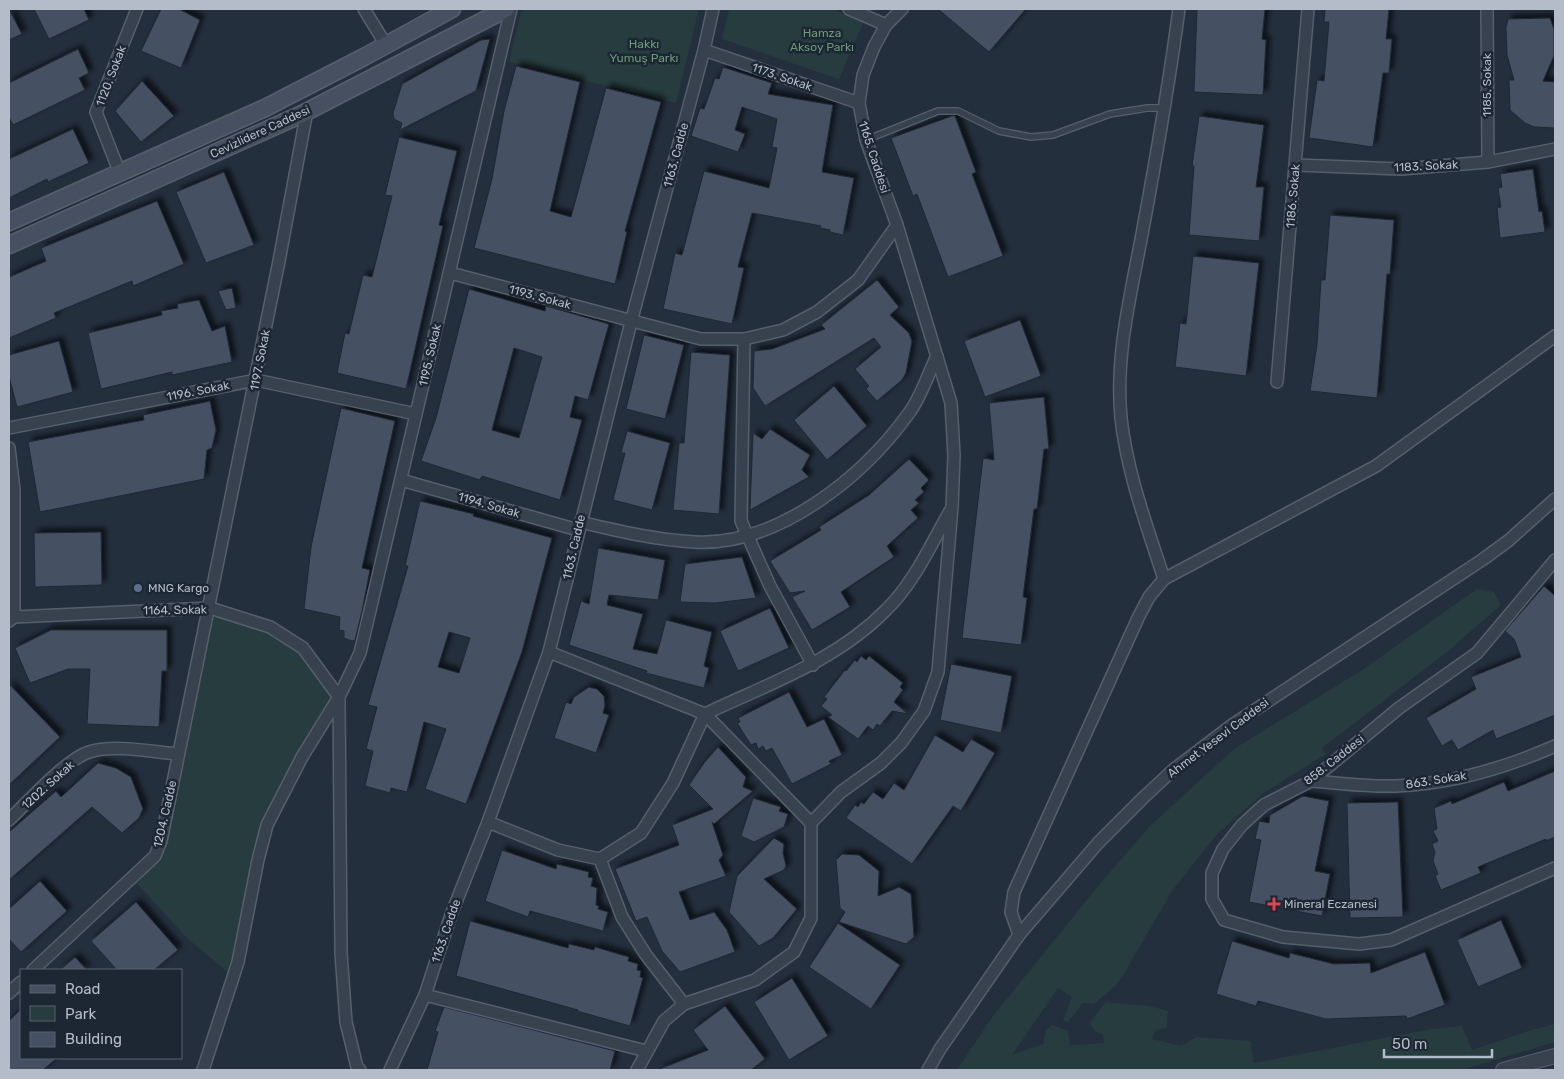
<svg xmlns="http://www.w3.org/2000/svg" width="1564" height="1079" viewBox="0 0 1564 1079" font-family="Rubik,sans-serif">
<defs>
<filter id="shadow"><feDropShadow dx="4.5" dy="-4.5" stdDeviation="2.5" flood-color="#0009"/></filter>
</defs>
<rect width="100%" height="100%" fill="#242f3e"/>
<!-- green -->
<g fill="#263c3f">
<path d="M528 9H699L676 103 509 62 521 12Z"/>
<path d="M729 9H833L863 23 839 79 722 39Z"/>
<path d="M1477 589 1494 592 1501 605 1447 652 1322 748 1326 754 1265 792 1217 834 1172 891 1124 974 1115 986 1094 1004 1083 1003 1068 1022 1063 1020 1072 997 1058 988 1012 1055 1043 1044 1046 1030 1052 1025 1068 1031 1070 1045 1104 1043 1103 1035 1094 1030 1090 1022 1106 1002 1149 1006 1168 1011 1167 1028 1156 1030 1152 1039 1182 1046 1196 1037 1250 1041 1254 1063 1431 1029 1462 1026 1472 1050 1528 1031 1555 1024V1042L1461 1070H957L993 1016 1099 885 1149 827 1234 749 1362 670Z"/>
<path d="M210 608 270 627 303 648 339 697 267 825 233 977 186 937 132 878 155 856Z"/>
</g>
<!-- building -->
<g fill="#455162" stroke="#1f2835" fill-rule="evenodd" filter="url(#shadow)">
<path d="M9 9 22 34 9 40Z"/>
<path d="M34 9H84L89 20 49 39Z"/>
<path d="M161 9H179L200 20 181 68 141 51Z"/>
<path d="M938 9H1026L989 52Z"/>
<path d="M1197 9H1265L1262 39 1266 40 1263 95 1194 92Z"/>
<path d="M1325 9H1389L1386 39H1392L1389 73H1383L1373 147 1309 138 1317 80 1324 81 1329 22H1324Z"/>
<path d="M1550 18 1554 29V56L1543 81 1555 82V128L1534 127 1525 123 1510 110 1509 80H1514L1507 55 1506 28 1508 19Z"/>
<path d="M490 39 476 91 400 130 402 123 394 119 393 113 402 84 481 40Z"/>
<path d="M78 49 89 73 79 78 85 90 13 125 9 117V83Z"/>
<path d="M516 66 580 82 550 211 571 217 606 88 661 102 625 231 627 232 615 284 474 248 492 179 504 111Z"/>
<path d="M723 67 772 83 768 94 833 105 822 172 854 178 843 235 830 232V230L820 228 821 226 752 213 738 267 744 268 732 324 663 309 675 253 682 255 704 171 769 188 777 148 772 147 777 119 742 107 735 130 745 134 738 152 691 136 700 108 704 109 715 78 719 79Z"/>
<path d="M142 81 174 116 141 142 115 111Z"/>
<path d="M952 116H955L976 172 972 174 1003 256 948 277 917 194 913 196 891 138Z"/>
<path d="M1199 116 1264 125 1256 187H1264L1259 241 1189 235 1194 166H1192Z"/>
<path d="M73 129 89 163 48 182 47 179 9 198V159Z"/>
<path d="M399 137 457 151 439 225 443 226 406 389 337 373 345 333 349 334 363 275 372 277 392 196 385 195Z"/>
<path d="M1533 169 1539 212 1542 211 1545 232 1500 238 1497 208 1501 207 1498 188 1502 187 1500 174Z"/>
<path d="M224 172 254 245 206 263 176 192Z"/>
<path d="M157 201 184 264 133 286 132 281 54 313 56 318 9 338V277L46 261 41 248Z"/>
<path d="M1330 215 1394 220 1390 274H1387L1377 398 1310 391 1317 344 1321 280H1325Z"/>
<path d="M1193 256 1259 263 1246 376 1175 367 1180 323 1186 324Z"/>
<path d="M877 280 899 307 890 315 909 333 912 341 906 373 902 380 877 401 866 389 869 386 855 369 881 347 874 338 765 406 753 388 754 351 772 349 825 329 821 325Z"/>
<path d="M232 288 236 308 226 310 218 291Z"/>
<path d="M469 289 545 311 546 306 609 324 588 400 575 396 570 417 582 420 560 500 482 476 480 480 421 461 436 418ZM514 348 542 357 519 438 492 430Z"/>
<path d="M199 300 212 331 225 326 232 362 172 375V372L101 389 88 333 162 315 161 311 178 308 177 304Z"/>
<path d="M1020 320 1041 376 985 397 964 341Z"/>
<path d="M644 335 684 345 665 419 626 409Z"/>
<path d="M59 341 73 392 17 407 9 376V355Z"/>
<path d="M691 352 730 355 719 514 673 510 679 443H684Z"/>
<path d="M834 386 867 426 827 460 794 420Z"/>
<path d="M1044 397 1049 449H1044L1037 509H1034L1023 597 1027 598 1021 645 962 638 983 458 994 460 989 403Z"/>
<path d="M210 401 216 430 212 448 207 450 204 479 40 512 28 442 144 420 143 415Z"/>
<path d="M341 408 395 421 362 568 370 570 362 611 355 640 352 641 344 638V631L339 630 340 617 304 609 311 547Z"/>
<path d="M770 429 810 455 802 470 809 477 750 510 753 433 762 439Z"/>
<path d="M627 431 670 443 652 510 613 500 625 453H621Z"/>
<path d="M909 459 929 480 921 488 924 492 915 500 919 503 911 510 918 518 887 546 894 557 841 592 850 607 812 630 792 597 805 591 790 593 770 561 821 530 819 527 869 495Z"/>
<path d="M420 501 474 514 473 516 552 538 522 652 466 804 425 789 446 729 424 722 407 792 391 788 390 793 365 786 373 751 366 749 377 707 368 705 408 566H405ZM449 632 470 638 459 673 438 667Z"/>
<path d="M101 532 102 585 35 587 34 533Z"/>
<path d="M598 548 665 560 658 600 609 595 607 605 643 614 633 649 657 654 666 620 712 632 704 666 709 668 704 688 646 673 647 671 569 645 581 601 589 604Z"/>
<path d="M742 557 756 598 715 603 680 602 685 564Z"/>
<path d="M1544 586 1555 596V715L1496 739 1493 730 1458 750 1452 740 1442 746 1426 718 1476 689 1471 677 1521 657 1514 639 1505 631Z"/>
<path d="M770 608 789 648 738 671 720 631Z"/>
<path d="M51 630H167V671H162L159 727 87 724 90 669H68L30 683 15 648Z"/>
<path d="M861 656 866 660 869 656 903 683 900 687 903 690 894 702 908 714 892 711 880 726 877 724 873 730 868 726 858 739 828 717 832 715 821 706 827 699 824 697 845 670 846 671 855 660 857 662Z"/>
<path d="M951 664 1012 676 1001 733 940 720Z"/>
<path d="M9 684 60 737 9 785Z"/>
<path d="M589 687 597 689 604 696 605 705 603 713 609 715 596 753 554 738 566 702 571 704 574 697Z"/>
<path d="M789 692 807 727 824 719 842 755 829 761 831 764 792 784 772 748 766 751 763 746 758 749 756 743 751 745 737 723 740 722 738 718Z"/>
<path d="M935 735 963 752 971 739 995 753 961 811 953 806 912 864 846 818 855 805 858 807 861 802 864 804 873 792 883 799 894 783 904 790Z"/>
<path d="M718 747 746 777 743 787 753 791 714 824 712 822 723 855 719 860 726 876 679 892 690 920 714 912 727 930 735 952 680 972 662 951 647 917 636 921 615 869 679 845 672 825 713 809 689 785 704 763Z"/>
<path d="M98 763 116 768 131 777 143 809 139 818 122 833 92 807 9 880V832L56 791 61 797Z"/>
<path d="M1555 771V837L1546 841V839L1478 867 1481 873 1441 890 1435 876 1438 874 1433 861 1435 852 1432 844 1438 841 1433 831 1437 829 1434 808 1451 801 1452 804 1504 782 1508 791Z"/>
<path d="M1303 796 1329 801 1315 871 1330 874 1322 916 1249 902 1261 840 1255 839 1259 821 1269 823 1270 815Z"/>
<path d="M753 798 781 807 779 811 788 814 784 827 754 842 741 836Z"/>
<path d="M1398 802 1403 917 1350 918 1347 803Z"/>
<path d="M774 838 784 844 783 853 786 866 784 870 764 879 797 909 773 938 759 946 729 912 737 876Z"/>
<path d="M502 850 556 869 557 864 589 872 588 877 593 878 591 886 597 888 596 905 599 906 598 909 608 912 603 931 530 911 528 917 485 901Z"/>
<path d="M842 854 859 855 879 871 878 896 899 887 911 894 914 937 906 944 839 922 845 912 840 908 836 860Z"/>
<path d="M40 881 67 911 21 952 9 939V909Z"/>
<path d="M136 902 178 950 154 970H117L91 941Z"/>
<path d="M1501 920 1522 968 1478 987 1457 940Z"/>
<path d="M470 921 568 948 569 944 594 950 595 947 629 957 628 961 638 964 637 970 641 971 640 977 643 978 630 1026 577 1011 578 1010 456 976Z"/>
<path d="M838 923 900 965 871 1009 809 967Z"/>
<path d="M1232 941 1289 958 1290 953 1334 964 1370 963 1371 973 1425 952 1445 1005 1407 1019 1406 1016 1326 1019 1258 1001 1256 1006 1216 994Z"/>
<path d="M75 957 87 970H60Z"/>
<path d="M792 978 828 1036 789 1060 754 1002Z"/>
<path d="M725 1006 765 1059 751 1070H657L708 1050 693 1030Z"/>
<path d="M444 1007 615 1051 610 1070H427L438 1032 435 1031Z"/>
<path d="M21 1009V1058H57L43 1070H9V1021Z"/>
</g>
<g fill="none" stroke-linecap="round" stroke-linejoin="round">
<!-- service casing -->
<g stroke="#565f6c" stroke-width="8">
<path id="service" d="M866 140 938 111H958L999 131 1031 137 1053 135 1110 114 1147 108H1165"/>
</g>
<!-- minor casing -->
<g stroke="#565f6c" stroke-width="14">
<g id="minor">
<path d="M364 9 386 45"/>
<path d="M849 9 886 25"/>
<path d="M1487 9 1488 162"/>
<path d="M704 50 859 103"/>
<path d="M1296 165 1401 169 1488 162 1555 149"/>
<path d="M119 171 96 112 137 9"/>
<path d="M450 273 701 339H744L783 330 817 312 858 280 897 225"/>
<path d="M744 339 741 521 770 586 813 665"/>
<path d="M1277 382 1308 9"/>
<path d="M9 428 256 380 416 414"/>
<path d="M9 448 14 490V617L9 621"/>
<path d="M401 480 578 530"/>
<path d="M580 522C618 531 656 540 695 542 778 546 863 477 909 413 921 397 928 374 937 356"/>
<path d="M1555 560 1477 653 1399 708 1311 781 1264 805 1242 825 1223 849 1212 873V899L1224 920 1283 937 1359 944 1391 940 1555 868"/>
<path d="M1164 579C1147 526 1127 473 1121 418 1115 355 1131 294 1142 234 1156 159 1169 84 1179 9"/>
<path d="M9 614 14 617 210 608 270 627 303 648 339 697"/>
<path d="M549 652 705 714 811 823"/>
<path d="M339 697 341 953 346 1022 357 1067 360 1070"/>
<path d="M1311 781C1339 783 1368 787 1396 786 1451 784 1505 768 1555 746"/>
<path d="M9 820C28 802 65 760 89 752 112 744 153 752 178 754"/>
<path d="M488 822 558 850 600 859 641 833 673 783 705 714C768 684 836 661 886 610 914 583 931 544 950 511"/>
<path d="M600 859 622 917 646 955 684 1004"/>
<path d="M1019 935 1011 912 1014 892 1138 618 1149 597 1164 579 1376 466 1555 336"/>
<path d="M33 970 155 856 161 841 279 261 307 111"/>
<path d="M9 993 21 982"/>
<path d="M425 995 646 1051"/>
<path d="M203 1070 238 962 258 860 267 825 302 757 339 697 360 653 511 9"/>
<path d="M390 1070 425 995 451 915 488 822 549 652 631 322 704 50 713 9"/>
<path d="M637 1070 664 1021 684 1004 755 980 794 952 811 918V823L841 792 881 763 901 743 924 711 938 672 952 507 954 455 951 403 897 225 866 140 859 103 863 75 874 47 886 25 902 9"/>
<path d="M928 1070 940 1049 1019 935 1098 843 1144 797 1173 770 1232 725 1482 560 1508 541 1555 499"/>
</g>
</g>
<!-- tertiary casing -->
<g stroke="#565f6c" stroke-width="16">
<path id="tertiary" d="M1503 1070 1555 1056"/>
</g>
<!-- secondary casing -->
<g stroke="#565f6c" stroke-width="19">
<g id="secondary">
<path d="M9 222 265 108 364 57 452 9"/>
<path d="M9 245 300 115 506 9"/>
</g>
</g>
<!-- service -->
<use href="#service" stroke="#38414e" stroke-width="5.5"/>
<!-- minor -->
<use href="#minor" stroke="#38414e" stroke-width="11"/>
<!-- tertiary -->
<use href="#tertiary" stroke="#38414e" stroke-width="14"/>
<!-- secondary -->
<use href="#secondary" stroke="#465061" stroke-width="16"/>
</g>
<!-- markers -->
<circle fill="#5c6f8a" stroke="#1d2633" stroke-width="2" cx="138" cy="588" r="5"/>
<path fill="#e0444e" stroke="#1d2633" stroke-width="2" d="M1271.5 896.5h5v5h5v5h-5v5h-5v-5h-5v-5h5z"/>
<g text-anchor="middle" stroke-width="5" stroke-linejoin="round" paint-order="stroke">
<!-- park labels -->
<g font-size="12" fill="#6b9a76" stroke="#1d2633">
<text x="822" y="37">Hamza<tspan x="822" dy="14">Aksoy Parkı</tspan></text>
<text x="644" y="48">Hakkı<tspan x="644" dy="14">Yumuş Parkı</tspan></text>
</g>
<!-- street labels -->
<g font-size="12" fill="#b4bcc9" stroke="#1d2633">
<text transform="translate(111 76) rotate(-69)" y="4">1120. Sokak</text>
<text transform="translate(782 77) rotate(19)" y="4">1173. Sokak</text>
<text transform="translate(1487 85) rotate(-90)" y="4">1185. Sokak</text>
<text transform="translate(260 132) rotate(-25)" y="4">Cevizlidere Caddesi</text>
<text transform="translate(676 155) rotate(-75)" y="4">1163. Cadde</text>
<text transform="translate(874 157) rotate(72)" y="4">1165. Caddesi</text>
<text transform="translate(1426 166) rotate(-3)" y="4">1183. Sokak</text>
<text transform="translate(1293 196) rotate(-85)" y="4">1186. Sokak</text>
<text transform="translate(540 297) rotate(15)" y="4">1193. Sokak</text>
<text transform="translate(430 355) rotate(-77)" y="4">1195. Sokak</text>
<text transform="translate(260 360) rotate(-79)" y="4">1197. Sokak</text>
<text transform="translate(198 391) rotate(-11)" y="4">1196. Sokak</text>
<text transform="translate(489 505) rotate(16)" y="4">1194. Sokak</text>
<text transform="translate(574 547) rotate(-77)" y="4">1163. Cadde</text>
<text transform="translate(175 610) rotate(-1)" y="4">1164. Sokak</text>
<text transform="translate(1218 738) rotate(-37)" y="4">Ahmet Yesevi Caddesi</text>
<text transform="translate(1334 760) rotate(-38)" y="4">858. Caddesi</text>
<text transform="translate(1436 780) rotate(-9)" y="4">863. Sokak</text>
<text transform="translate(48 785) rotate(-42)" y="4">1202. Sokak</text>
<text transform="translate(165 814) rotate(-77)" y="4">1204. Cadde</text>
<text transform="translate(446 931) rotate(-71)" y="4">1163. Cadde</text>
</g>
<!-- poi labels -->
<g font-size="12" fill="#b4bcc9" stroke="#1d2633" text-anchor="start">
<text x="148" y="592">MNG Kargo</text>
<text x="1284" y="908">Mineral Eczanesi</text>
</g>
</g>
<!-- border -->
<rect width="1564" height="1079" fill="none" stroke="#b4bcc9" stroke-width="20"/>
<!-- legend -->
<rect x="20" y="969" width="162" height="90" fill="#1d2633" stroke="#59626f"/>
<rect x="30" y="985" width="25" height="8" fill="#465061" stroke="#59626f"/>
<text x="65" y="994" font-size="15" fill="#b4bcc9">Road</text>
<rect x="30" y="1006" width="25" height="15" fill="#263c3f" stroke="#59626f"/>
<text x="65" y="1019" font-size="15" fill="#b4bcc9">Park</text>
<rect x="30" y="1032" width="25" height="15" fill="#455162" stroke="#59626f"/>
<text x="65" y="1044" font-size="15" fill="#b4bcc9">Building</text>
<!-- scale -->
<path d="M1384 1049v8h108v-8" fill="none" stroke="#b4bcc9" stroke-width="2.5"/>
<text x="1392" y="1049" font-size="15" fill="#b4bcc9" stroke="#1d2633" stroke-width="4" paint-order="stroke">50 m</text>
</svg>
